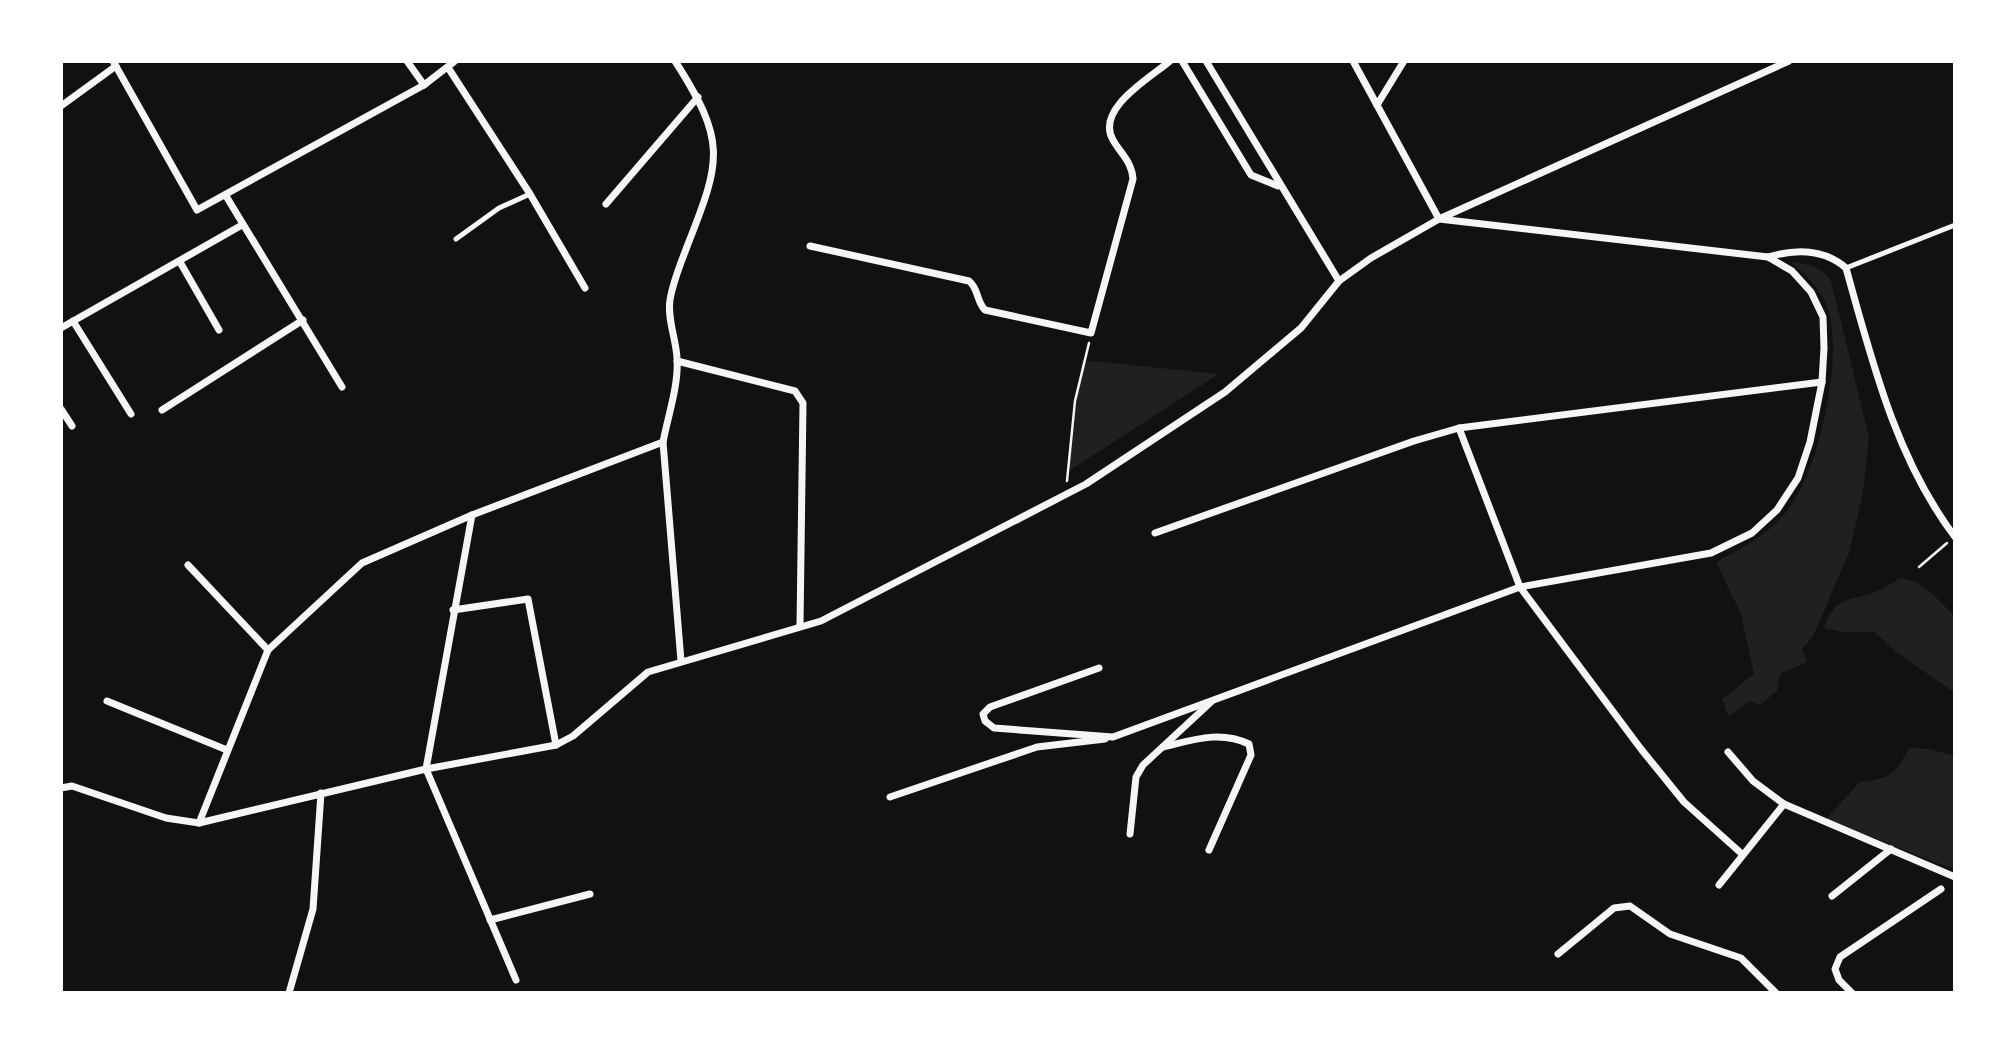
<svg xmlns="http://www.w3.org/2000/svg" width="2016" height="1054" viewBox="0 0 2016 1054" font-family="'Source Sans 3',sans-serif">
<rect width="100%" height="100%" fill="#111"/>
<!-- green -->
<g fill="#202020">
<path d="M1791 262C1809 264 1820 266 1831 281L1869 437 1863 492 1849 553 1813 636 1802 649 1807 662 1780 674 1777 691 1760 705 1750 701 1728 716 1722 699 1754 674 1741 614 1716 562C1739 549 1764 537 1782 517 1818 479 1843 362 1829 312 1823 291 1807 276 1791 262Z"/>
<path d="M1082 360 1219 374 1067 472Z"/>
<path d="M1900 578C1926 581 1937 600 1955 616V693L1896 652 1875 632H1842L1824 628C1835 594 1853 602 1880 590 1887 587 1893 582 1900 578Z"/>
<path d="M1909 748 1929 749 1955 756V870L1826 819 1860 782C1891 778 1895 775 1909 748Z"/>
</g>
<g fill="none" stroke-linecap="round" stroke-linejoin="round">
<!-- path -->
<g stroke="#f5f5f5" stroke-width="2.5">
<path d="M1067 481 1075 401 1089 343"/>
<path d="M1919 567 1947 543"/>
</g>
<!-- service -->
<g stroke="#f5f5f5" stroke-width="5">
<path d="M456 239 499 208 530 194"/>
<path d="M1846 268 1955 225"/>
</g>
<!-- minor -->
<g stroke="#f5f5f5" stroke-width="7">
<path d="M113 61 197 210 424 85 455 61"/>
<path d="M407 61 424 85"/>
<path d="M1182 61 1251 175 1278 186"/>
<path d="M1206 61 1339 281"/>
<path d="M1353 61 1439 219 1768 257C1795 249 1823 248 1846 268 1872 361 1896 459 1955 537"/>
<path d="M449 69 530 194 585 288"/>
<path d="M1377 105 1404 61"/>
<path d="M61 106 116 66"/>
<path d="M226 196 342 387"/>
<path d="M606 204 698 97"/>
<path d="M810 246 969 281C979 289 976 301 985 310L1091 333 1133 179C1132 162 1121 154 1113 140 1095 109 1150 78 1170 61"/>
<path d="M180 262 219 330"/>
<path d="M73 321 131 414"/>
<path d="M61 328 242 225"/>
<path d="M677 361 795 391 803 403 800 626"/>
<path d="M61 409 72 426"/>
<path d="M162 410 303 320"/>
<path d="M1459 428 1520 587 1641 749 1684 802 1742 854"/>
<path d="M663 442 681 661"/>
<path d="M472 515 426 769 516 980"/>
<path d="M1155 533 1414 441 1459 428 1822 382"/>
<path d="M188 565 268 650"/>
<path d="M453 610 528 599 556 745"/>
<path d="M1099 668 990 707 983 714 985 721 994 728 1113 737 1520 587 1711 553 1752 533 1777 510 1798 478 1810 442 1822 382 1824 348 1823 317 1811 292 1792 271 1768 257"/>
<path d="M107 701 227 750"/>
<path d="M1163 747C1193 740 1220 730 1249 744L1251 755 1209 850"/>
<path d="M1728 752 1753 781 1784 804 1955 877"/>
<path d="M61 788 72 786 166 818 199 823 426 769 556 745 573 736 648 672 821 621 1086 484 1225 392 1301 328 1339 281 1371 258 1439 219 1789 61"/>
<path d="M890 797 1037 747 1105 739"/>
<path d="M199 823 268 650 362 563 472 515 663 442C668 416 679 384 677 358 676 339 667 318 670 300 673 281 681 263 688 244 722 158 726 141 675 61"/>
<path d="M1130 834 1136 777 1143 765 1211 702"/>
<path d="M1719 885 1784 804"/>
<path d="M1832 896 1891 849"/>
<path d="M490 920 590 894"/>
<path d="M1558 954 1614 908 1630 906 1670 934 1741 958 1776 993"/>
<path d="M289 993 313 909 321 793"/>
<path d="M1852 993 1839 980 1835 969 1840 957 1941 889"/>
</g>
</g>
<!-- border -->
<rect width="2016" height="1054" fill="none" stroke="#ffffff" stroke-width="126"/>
</svg>
